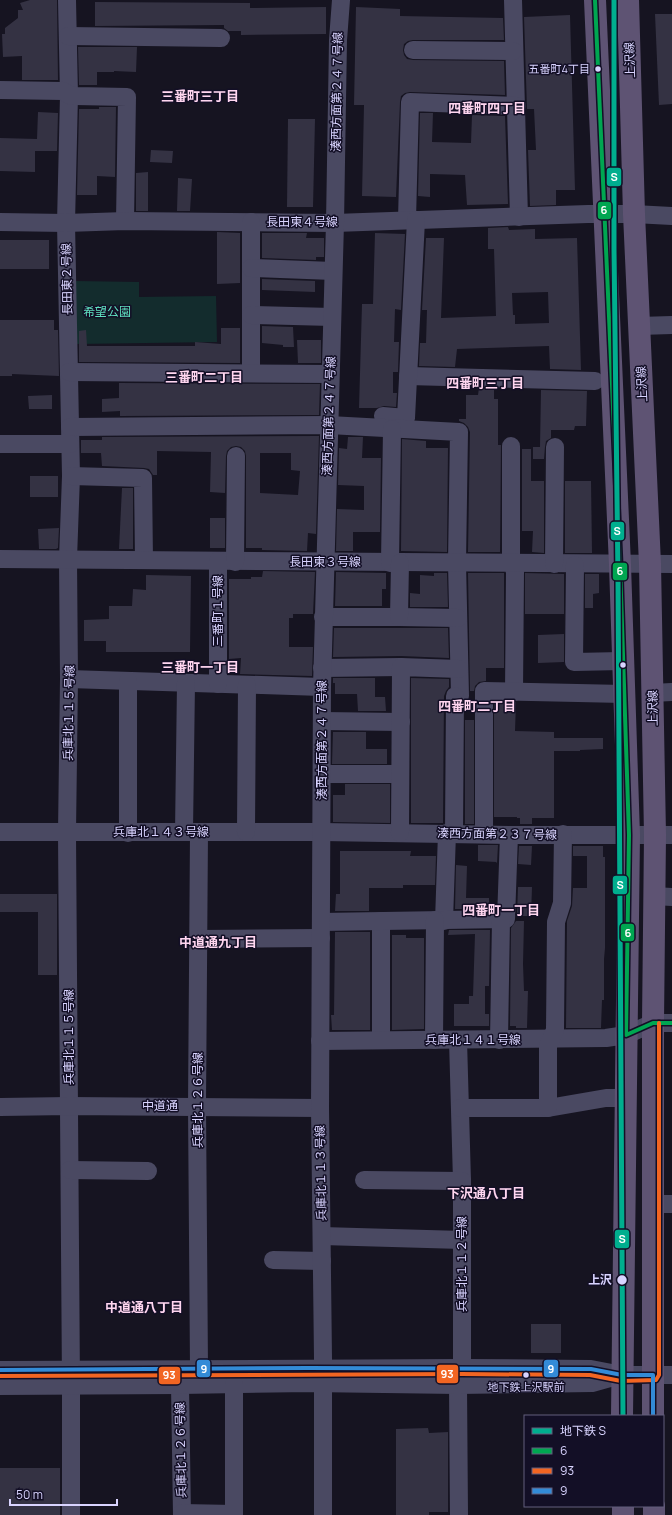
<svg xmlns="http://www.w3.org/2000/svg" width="672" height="1515" viewBox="0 0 672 1515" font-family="Manrope,'Noto Sans JP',sans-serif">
<rect width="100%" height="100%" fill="#161421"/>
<!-- green -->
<path fill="#132c2d" d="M75 281 139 282V297L216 296 217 342 76 344Z"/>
<!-- building -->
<g fill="#343243" fill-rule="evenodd">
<path d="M30 0H57L58 80H22V56L3 57 2 34H5V28L18 18V10H23L20 3Z"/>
<path d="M95 2 250 3V8L326 7V34L241 35V31H228L224 28V25L95 26Z"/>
<path d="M356 7 400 9V16L503 18 504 40H413L408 41 404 44 403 50 404 55 407 59 413 60 504 61 505 95 410 92 405 93 401 96 400 102 396 197 362 196 364 105H354Z"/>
<path d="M655 14H672V104L659 105Z"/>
<path d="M570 15 575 190H556V205L530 206 528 150H536L534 109H527L524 17Z"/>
<path d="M78 47H137L136 72 114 71V72H97V85H79Z"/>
<path d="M99 107H116L115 177 97 176V195H77L79 109H99Z"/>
<path d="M38 112 58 113 57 151H35V172L0 171V138L37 139Z"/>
<path d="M420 113H433L432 142 471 143 472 115 505 116 508 204 467 205 465 175 430 174V197L418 196Z"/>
<path d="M288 119H315L313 207H287Z"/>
<path d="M151 150 173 151 172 163 150 162Z"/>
<path d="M148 172V211H136V173Z"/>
<path d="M178 178 192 179 190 211H177Z"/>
<path d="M508 227 509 230 535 229V239L577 238 581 370 550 369 549 346 457 349 455 367 419 366 420 343H426L427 310H422L426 238H444L441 318 496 316 494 249H488V228ZM548 292 549 323 515 324V315H513L512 293Z"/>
<path d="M217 232 240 233V283L217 284Z"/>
<path d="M262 233H307L306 238H324V257H316V260L262 258Z"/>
<path d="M375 233 405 234 401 310 395 309 394 342H399L398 372H393V393H397L396 407 384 406 377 408H359L362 304H373Z"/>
<rect x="0" y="240" width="49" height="29"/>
<path d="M262 279 315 281V292L262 290Z"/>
<path d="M0 320H54V330H58L59 376 12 374V376H0Z"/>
<path d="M262 326 293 327 294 347H283V345L262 343Z"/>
<path d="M221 328H240V363L79 362V331L86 330 87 346H195V342L221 344Z"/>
<path d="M297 340H321V363H298Z"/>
<path d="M119 383 320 384 319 415 120 416V411L102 412V399L119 398Z"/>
<path d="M479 388 494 389V399H498V445H501L500 552H468L470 432 468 427 464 423 459 421V419H466V395H478Z"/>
<path d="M541 390 587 391 586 426H575L574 430H551V438L546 441 545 447 544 459H533V447H540Z"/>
<path d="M52 395V409H29L28 396Z"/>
<path d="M319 436 316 534 308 533 307 551 262 550V548H246V456L245 451 241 447 236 446 231 447 227 451 226 456 225 493 210 492 211 452 157 451V475H153L149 469 144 468 102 466 101 453H81V440H102V437ZM260 453H291V470L300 471 298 495 260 493Z"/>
<path d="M348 437H363L362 458H381L380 532H353V551H336L337 509 364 510V486L338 485 339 448 347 449Z"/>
<path d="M402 439 426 441V448H448L447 552 401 551Z"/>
<path d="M522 449H531V481H544V553L532 552 533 531H522Z"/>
<rect x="30" y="476" width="28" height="21"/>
<path d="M565 481H591L592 553H565Z"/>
<path d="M122 488H133V549H119Z"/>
<rect x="210" y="518" width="15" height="30"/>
<path d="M59 528 58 548 56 549H39L38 529Z"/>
<path d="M263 571 315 572 313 614H293V618H289V647H313L312 676 240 674 241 658 229 659V579H251V577H262Z"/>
<path d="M336 572 386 573V589H382V606H335Z"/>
<path d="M434 573H447L448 607H410V593L420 594V575L434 576Z"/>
<path d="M468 573H504V668H486V681L479 682 475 686 474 691H470Z"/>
<path d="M525 573 564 574V614H525Z"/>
<path d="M585 574H599V593L593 594V608H585Z"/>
<path d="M146 575 191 576 190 652H106V641H84V620L109 619V606H132L133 589 146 590Z"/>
<path d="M334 628H448L449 658 401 656 333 657Z"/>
<path d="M564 634V662L538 663V635Z"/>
<path d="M333 678H375V697H385L386 711H358L357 694H335V683H333Z"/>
<path d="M411 678 449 679V687L446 691 444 696 443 823H411Z"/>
<path d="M494 702H516L515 731 554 732V738H603V749L580 750V751H554V818H532V824H520V818H517V817H494Z"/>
<rect x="465" y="720" width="9" height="104"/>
<path d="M333 732H366V749H387V764H332Z"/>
<path d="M345 784H390V823L333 822V795H345Z"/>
<path d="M478 845H498L497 863 496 862 478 861Z"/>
<path d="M519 846H532L531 865 518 864Z"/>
<path d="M573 846H603V857H605V948L604 959V1000H602L601 1028H566L567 921 572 906 573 888H587V856H573Z"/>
<path d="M340 851H411L410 856H436L435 885H403V888H369V911H335L336 894H340Z"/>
<path d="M456 865 467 866 466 898H489V909H455Z"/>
<path d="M518 887H532L531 916H517Z"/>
<path d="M0 894H57V975H38V912H0Z"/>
<path d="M516 921H524L523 964 524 991H528L527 1028H516V1026H510L511 928Z"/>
<path d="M449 930H490L489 986H485V1014H489V1026H454V1004H469V996H473L475 934 448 935Z"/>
<path d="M335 932H370V1030H332L331 1015H334Z"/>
<path d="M392 935H406V938H424V1029L392 1030Z"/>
<rect x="531" y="1324" width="30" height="29"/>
<path d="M428 1428 429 1433 448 1432V1512H429V1515H396V1429Z"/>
<rect x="0" y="1468" width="60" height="47"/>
</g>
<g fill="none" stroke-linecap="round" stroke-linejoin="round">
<!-- minor -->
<g stroke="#4a4962" stroke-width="18">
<path d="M67 0 69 95 66 223 71 476 68 559 69 679 67 833 71 1386V1515"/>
<path d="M513 0C515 72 517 144 519 217"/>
<path d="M68 36 221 38"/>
<path d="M413 50 513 51"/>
<path d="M0 90 63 91 69 95 75 96 127 97 125 221"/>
<path d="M407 220 410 102 517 106"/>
<path d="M0 222 66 223 125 221 335 223 588 214H634L672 216"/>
<path d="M251 222V373"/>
<path d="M251 268 333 271"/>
<path d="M251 315 332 317"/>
<path d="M639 326 672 325"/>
<path d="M69 372 330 374"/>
<path d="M408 376 595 381"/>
<path d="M383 416 406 418 416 220"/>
<path d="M70 427 329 425 459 432 457 563 460 696"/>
<path d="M0 444H70"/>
<path d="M511 446V557L515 572 514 692"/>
<path d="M71 476 143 478 144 560"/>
<path d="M0 559 672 564"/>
<path d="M235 562 236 456"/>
<path d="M390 563 392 429"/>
<path d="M554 564 555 447"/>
<path d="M575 565 574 662 622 661"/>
<path d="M323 617H399L458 618"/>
<path d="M399 617 400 563"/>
<path d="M322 668 401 667"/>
<path d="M69 679 322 687"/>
<path d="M218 684V561"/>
<path d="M652 693 672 692"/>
<path d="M322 721 401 722"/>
<path d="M322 774H400"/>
<path d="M0 832H322L509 835H672"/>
<path d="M184 832 186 683"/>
<path d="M199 832 197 1106 199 1369"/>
<path d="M246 832 247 685"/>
<path d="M128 833V681"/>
<path d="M400 833 401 667 459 669"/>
<path d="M454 833 455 696"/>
<path d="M484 833V691L624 694"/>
<path d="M654 896 672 897"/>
<path d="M381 921V1040"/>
<path d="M444 921 447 833"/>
<path d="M321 922 506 919 509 835"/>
<path d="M198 939 321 938"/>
<path d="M434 1040 435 920"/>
<path d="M458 1040 462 1181V1368"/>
<path d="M499 1040 501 920"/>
<path d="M320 1041 606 1038 626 1035 653 1023H672"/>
<path d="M0 1107 69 1106 320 1108"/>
<path d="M460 1108H548L606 1098H625"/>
<path d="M548 1108V1046L555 1030 556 922 562 903 563 834"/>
<path d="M70 1170 148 1171"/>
<path d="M364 1180 462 1181"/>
<path d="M653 1204H672"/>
<path d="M322 1236 462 1240"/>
<path d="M273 1260 322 1261"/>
<path d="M0 1370 462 1368 591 1369 622 1375H672"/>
<path d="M180 1385 182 1515"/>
<path d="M458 1385 459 1515"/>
<path d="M0 1386 180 1385 310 1383 458 1385 592 1383 617 1376"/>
<path d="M182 1513 234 1514"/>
<path d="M234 1515V1384"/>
<path d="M323 1515V1358L320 1108 322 687 335 223 338 40 341 0"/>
</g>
<!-- major -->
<g stroke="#5e5373" stroke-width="22">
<path d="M595 0 620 565 629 835 622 1416"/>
<path d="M628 0 634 214 650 564 655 835 653 1023V1416"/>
<path d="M623 1506V1515"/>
<path d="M654 1506V1515"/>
</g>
<!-- bus-1 casing -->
<g stroke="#130f26" stroke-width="7">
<path id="bus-1" d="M595 0 620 565 629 835 626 1035 653 1023H672"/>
</g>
<!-- bus-2 casing -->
<g stroke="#130f26" stroke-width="7">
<path id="bus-2" d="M0 1376 462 1374 590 1375 621 1381 656 1380 659 1375V1023"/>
</g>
<!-- bus-3 casing -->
<g stroke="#130f26" stroke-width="7">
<path id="bus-3" d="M0 1370 309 1368 591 1369 622 1375H653V1416"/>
</g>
<!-- bus-1 -->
<use href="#bus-1" stroke="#00a651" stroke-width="4"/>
<!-- bus-2 -->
<use href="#bus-2" stroke="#f26522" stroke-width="4"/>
<!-- bus-3 -->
<use href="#bus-3" stroke="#338bd7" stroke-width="4"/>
<!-- metro-1 casing -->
<g stroke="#130f26" stroke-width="8">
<path id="metro-1" d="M614 0V249L618 579 623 1416"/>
</g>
<!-- metro-1 -->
<use href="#metro-1" stroke="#00ae8e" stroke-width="5"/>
</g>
<!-- markers -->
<g fill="#d9d4ff" stroke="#130f26" stroke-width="1.5">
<circle cx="598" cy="69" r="3.5"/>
<circle cx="623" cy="665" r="3.5"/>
<circle cx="622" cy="1280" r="5.5"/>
<circle cx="526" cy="1375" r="3.5"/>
</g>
<g text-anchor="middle" stroke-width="3" stroke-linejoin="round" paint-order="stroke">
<!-- bus labels -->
<g font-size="11" fill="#d9d4ff" stroke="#130f26" text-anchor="end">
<text x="590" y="73">五番町4丁目</text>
<text x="526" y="1391" text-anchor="middle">地下鉄上沢駅前</text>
</g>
<!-- street labels -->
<g font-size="12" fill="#d9d4ff" stroke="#130f26">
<text transform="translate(630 60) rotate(-92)" y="4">上沢線</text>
<text transform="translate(337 92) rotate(-89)" y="4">湊西方面第２４７号線</text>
<text x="302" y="226">長田東４号線</text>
<text transform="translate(67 279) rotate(-91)" y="4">長田東２号線</text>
<text transform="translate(642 384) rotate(-93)" y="4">上沢線</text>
<text transform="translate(329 416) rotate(-88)" y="4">湊西方面第２４７号線</text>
<text x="325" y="566">長田東３号線</text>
<text transform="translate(218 611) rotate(-90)" y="4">三番町１号線</text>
<text transform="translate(653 708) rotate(-91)" y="4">上沢線</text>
<text transform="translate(69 713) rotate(-89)" y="4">兵庫北１１５号線</text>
<text transform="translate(322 740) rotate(-90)" y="4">湊西方面第２４７号線</text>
<text x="161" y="836">兵庫北１４３号線</text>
<text transform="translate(497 834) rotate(1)" y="4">湊西方面第２３７号線</text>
<text transform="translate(69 1037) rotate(-90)" y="4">兵庫北１１５号線</text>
<text x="473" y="1044">兵庫北１４１号線</text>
<text transform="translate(198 1100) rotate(-90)" y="4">兵庫北１２６号線</text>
<text x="160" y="1110">中道通</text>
<text transform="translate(321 1173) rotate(-91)" y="4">兵庫北１１３号線</text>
<text transform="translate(462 1264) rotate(-90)" y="4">兵庫北１１２号線</text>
<text transform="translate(181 1450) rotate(-91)" y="4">兵庫北１２６号線</text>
</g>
<!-- park labels -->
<g font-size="12" fill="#5fe0c0" stroke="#130f26">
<text x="107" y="316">希望公園</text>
</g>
<!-- stop labels -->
<g font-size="12" font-weight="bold" fill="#d9d4ff" stroke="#130f26" text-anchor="end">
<text x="612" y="1284">上沢</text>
</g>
<!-- neighbourhood labels -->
<g font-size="13" font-weight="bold" fill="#ffd6f0" stroke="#130f26">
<text x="200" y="101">三番町三丁目</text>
<text x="487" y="113">四番町四丁目</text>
<text x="204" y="382">三番町二丁目</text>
<text x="485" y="388">四番町三丁目</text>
<text x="200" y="672">三番町一丁目</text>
<text x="477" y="711">四番町二丁目</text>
<text x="501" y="915">四番町一丁目</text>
<text x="218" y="947">中道通九丁目</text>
<text x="486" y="1198">下沢通八丁目</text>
<text x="144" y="1312">中道通八丁目</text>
</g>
</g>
<g stroke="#130f26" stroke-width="1.5">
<rect x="606" y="167" width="16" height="20" rx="4" fill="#00ae8e"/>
<rect x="597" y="201" width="15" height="19" rx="4" fill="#00a651"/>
<rect x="610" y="521" width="15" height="20" rx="4" fill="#00ae8e"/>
<rect x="612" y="562" width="16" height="19" rx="4" fill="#00a651"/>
<rect x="612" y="875" width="16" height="20" rx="4" fill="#00ae8e"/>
<rect x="620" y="923" width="15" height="19" rx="4" fill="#00a651"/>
<rect x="614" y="1229" width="16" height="20" rx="4" fill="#00ae8e"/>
<rect x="196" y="1359" width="15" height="19" rx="4" fill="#338bd7"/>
<rect x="543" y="1359" width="16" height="19" rx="4" fill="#338bd7"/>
<rect x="436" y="1364" width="23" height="20" rx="4" fill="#f26522"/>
<rect x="158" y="1366" width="23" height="19" rx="4" fill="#f26522"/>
</g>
<g font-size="11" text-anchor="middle" font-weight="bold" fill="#fff">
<text x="614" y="181">S</text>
<text x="604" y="214">6</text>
<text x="617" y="535">S</text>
<text x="620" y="575">6</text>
<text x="620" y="889">S</text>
<text x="628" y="937">6</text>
<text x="622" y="1243">S</text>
<text x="204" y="1373">9</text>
<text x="551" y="1373">9</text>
<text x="447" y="1378">93</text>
<text x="169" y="1379">93</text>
</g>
<!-- legend -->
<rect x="524" y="1415" width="140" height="92" fill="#130f26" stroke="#625e7d"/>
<rect x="532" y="1428" width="20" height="6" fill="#00ae8e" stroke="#625e7d"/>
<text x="560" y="1435" font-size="12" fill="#d9d4ff">地下鉄 S</text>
<rect x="532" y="1448" width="20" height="6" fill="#00a651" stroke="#625e7d"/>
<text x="560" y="1455" font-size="12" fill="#d9d4ff">6</text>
<rect x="532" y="1468" width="20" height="6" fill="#f26522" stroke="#625e7d"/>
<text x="560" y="1475" font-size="12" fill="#d9d4ff">93</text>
<rect x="532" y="1488" width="20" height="6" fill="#338bd7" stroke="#625e7d"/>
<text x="560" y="1495" font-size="12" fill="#d9d4ff">9</text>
<!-- scale -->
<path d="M10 1499v6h107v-6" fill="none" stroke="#d9d4ff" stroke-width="2"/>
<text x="16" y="1499" font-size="12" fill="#d9d4ff" stroke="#130f26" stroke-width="3" paint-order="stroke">50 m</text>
</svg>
